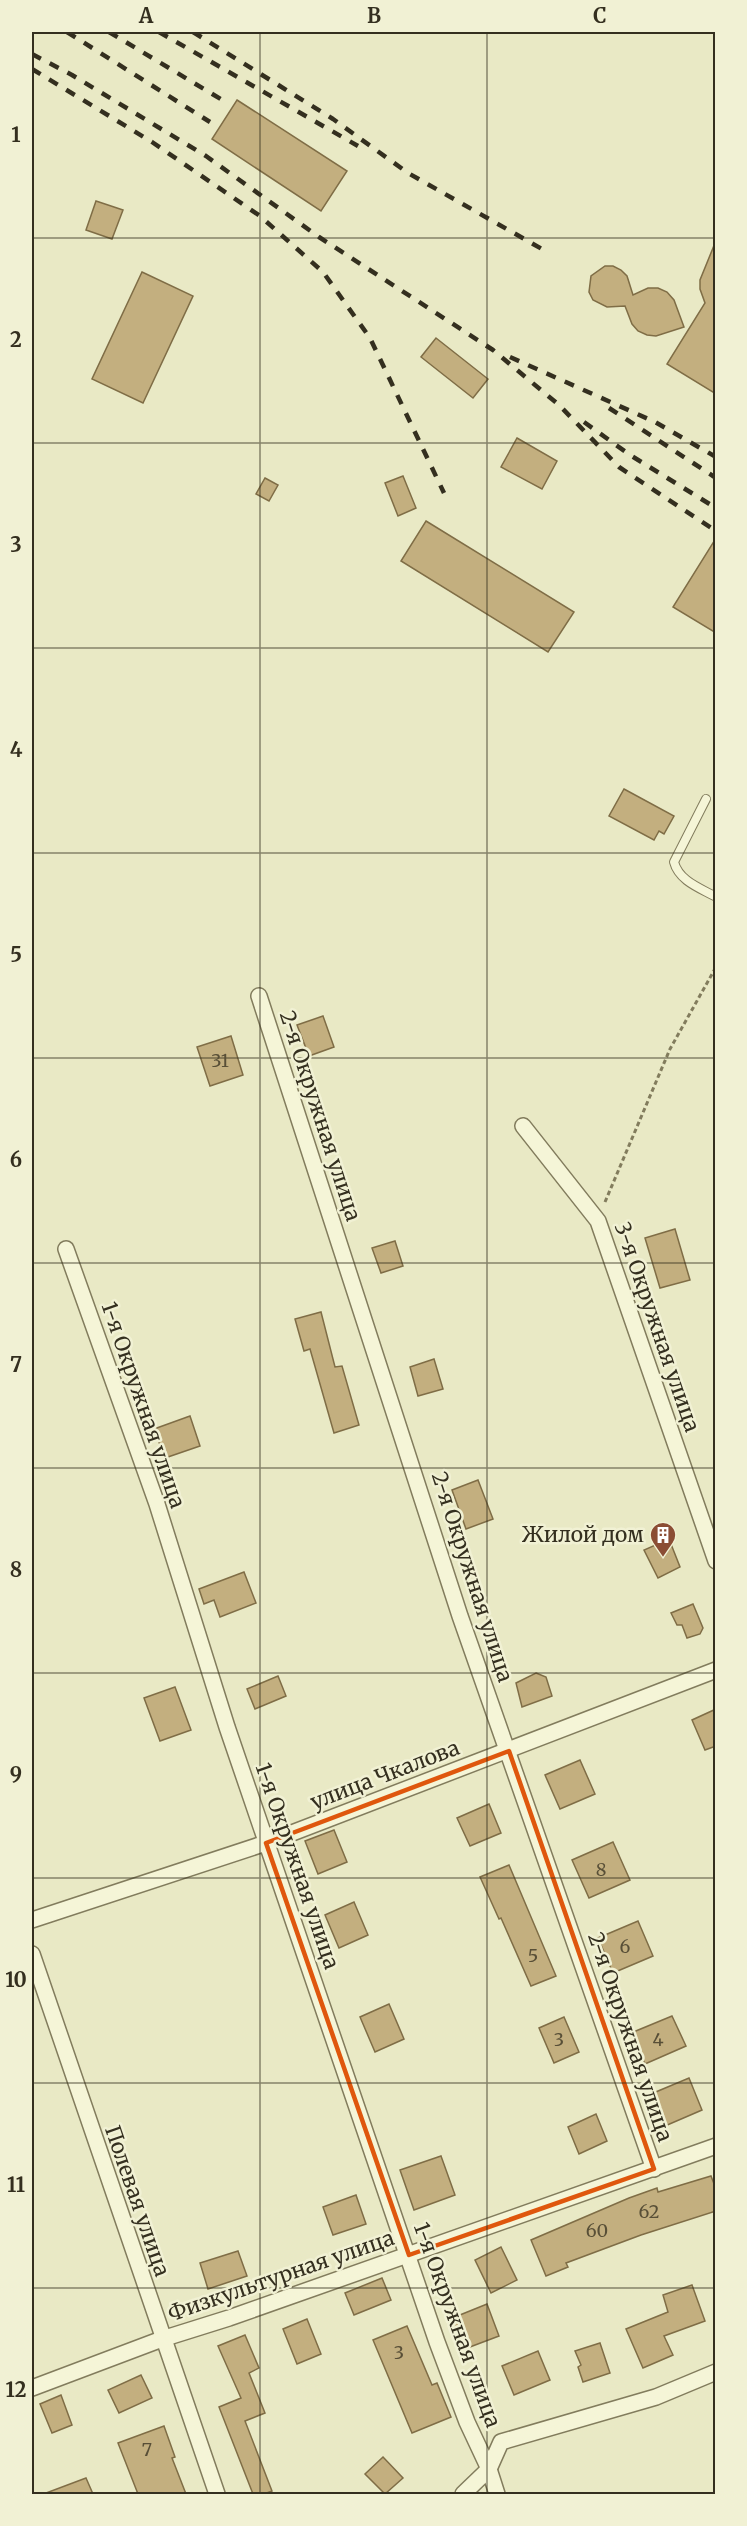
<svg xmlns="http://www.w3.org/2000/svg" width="747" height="2526" viewBox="0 0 747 2526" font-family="Merriweather,serif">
<rect width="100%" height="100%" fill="#e9e9c5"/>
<!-- building -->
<g fill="#c3af7f" stroke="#7f6d46" stroke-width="1.5">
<path d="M237 100 347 171 321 211 212 139Z"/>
<path d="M96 201 123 210 112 239 86 230Z"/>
<path d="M715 243H716V394L667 364 705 303 700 289V280Z"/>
<path d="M605 266H613L621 270 627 276 633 295 648 288H658L667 292 674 300 684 327 656 336 647 335 638 331 632 324 625 306 607 307 593 300 589 292 591 276Z"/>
<path d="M142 272 193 296 143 403 92 379Z"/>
<path d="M436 338 488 379 473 398 421 357Z"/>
<path d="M517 438 557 461 542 489 501 467Z"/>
<path d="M403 476 416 508 398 516 385 483Z"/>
<path d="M265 478 278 485 269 501 256 494Z"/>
<path d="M426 521 574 612 548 652 401 561Z"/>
<path d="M716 538V633L673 607Z"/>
<path d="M624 789 674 816 664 834 659 831 654 840 609 816Z"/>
<path d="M323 1016 334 1047 309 1056 297 1025Z"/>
<path d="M231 1036 243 1075 210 1086 197 1047Z"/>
<path d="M675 1229 690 1280 660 1288 645 1238Z"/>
<path d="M395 1241 403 1266 381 1273 372 1248Z"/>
<path d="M321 1312 335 1367 342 1366 359 1425 334 1433 310 1349 304 1351 295 1319Z"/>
<path d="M434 1359 443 1389 418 1396 410 1367Z"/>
<path d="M190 1416 200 1446 165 1458 154 1429Z"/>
<path d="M478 1480 493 1519 466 1529 452 1490Z"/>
<path d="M669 1539 680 1567 658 1578 644 1550Z"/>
<path d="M244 1572 256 1603 220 1617 214 1600 204 1604 199 1589Z"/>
<path d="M693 1604 703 1628 700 1634 687 1638 682 1625H677L671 1613Z"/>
<path d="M536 1673 546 1677 552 1696 522 1707 516 1683Z"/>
<path d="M278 1676 286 1696 255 1709 247 1689Z"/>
<path d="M175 1687 191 1730 160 1741 144 1698Z"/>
<path d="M716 1709V1746L705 1750 692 1720Z"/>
<path d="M580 1760 595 1794 560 1809 545 1775Z"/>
<path d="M489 1804 501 1833 470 1846 457 1818Z"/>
<path d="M334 1830 347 1862 318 1874 305 1841Z"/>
<path d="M613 1842 630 1880 589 1898 572 1860Z"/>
<path d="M509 1865 556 1976 531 1986 501 1918 499 1919 480 1877Z"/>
<path d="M354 1902 368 1935 339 1948 325 1915Z"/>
<path d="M638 1921 653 1956 613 1973 598 1938Z"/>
<path d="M389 2004 404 2039 375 2052 360 2017Z"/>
<path d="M672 2016 686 2046 645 2064 631 2033Z"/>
<path d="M564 2017 579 2052 554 2063 539 2028Z"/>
<path d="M689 2078 702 2110 665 2126 651 2094Z"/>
<path d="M596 2114 607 2141 579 2154 568 2127Z"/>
<path d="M441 2156 455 2195 414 2210 400 2170Z"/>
<path d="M711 2176 716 2189V2211L641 2235 566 2263 568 2267 546 2276 531 2240 629 2198 657 2188 658 2192Z"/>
<path d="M356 2195 366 2224 333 2235 323 2207Z"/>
<path d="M501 2247 517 2280 491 2293 475 2260Z"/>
<path d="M238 2251 247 2276 208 2289 200 2263Z"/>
<path d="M382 2278 391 2300 354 2315 345 2293Z"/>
<path d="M692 2285 705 2321 664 2336 673 2355 643 2368 626 2329 668 2312 663 2295Z"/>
<path d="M487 2304 499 2336 462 2350 450 2319Z"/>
<path d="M307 2319 321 2354 297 2364 283 2329Z"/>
<path d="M407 2326 432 2385 437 2383 451 2417 412 2433 373 2340Z"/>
<path d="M245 2335 259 2368 249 2373 265 2413 245 2421 272 2491 264 2494H253L219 2407 241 2398 218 2346Z"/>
<path d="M600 2343 610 2373 583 2382 578 2367 581 2365 575 2351Z"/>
<path d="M538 2351 550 2380 514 2395 502 2366Z"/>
<path d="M141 2375 152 2398 119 2413 108 2390Z"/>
<path d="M61 2395 72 2425 52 2433 40 2404Z"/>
<path d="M164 2426 175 2457 172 2458 186 2494H138L118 2443Z"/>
<path d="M383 2457 403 2478 385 2494 365 2474Z"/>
<path d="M86 2478 93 2494H46V2493Z"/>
</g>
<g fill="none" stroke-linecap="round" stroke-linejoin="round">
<!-- lane casing -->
<g stroke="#827c5d" stroke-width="10">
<path id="lane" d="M706 799 674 862C679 881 700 888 716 897"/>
</g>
<!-- street casing -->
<g stroke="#827c5d" stroke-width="18">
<g id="street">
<path d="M259 996 460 1616 654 2169"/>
<path d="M523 1126 598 1221 716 1561"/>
<path d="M66 1249 157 1504 227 1727 437 2342 467 2422 489 2469 497 2494"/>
<path d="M32 1920 266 1843 716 1670"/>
<path d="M32 1954 217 2494"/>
<path d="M32 2388 162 2339 229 2318 716 2146"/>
<path d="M463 2494 489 2469 501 2442 656 2397 716 2372"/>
</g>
</g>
<!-- path -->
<path stroke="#827c5d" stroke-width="3" stroke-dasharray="4.5 3" stroke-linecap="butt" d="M605 1202 670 1049 716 967"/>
<!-- lane -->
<use href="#lane" stroke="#f5f5d7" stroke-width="8"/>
<!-- street -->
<use href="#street" stroke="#f5f5d7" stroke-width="15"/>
<!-- rail -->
<g stroke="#342f1f" stroke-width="4.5" stroke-dasharray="10 10" stroke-linecap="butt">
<path d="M67 32 210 122"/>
<path d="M109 32 224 101"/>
<path d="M159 32 358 146"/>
<path d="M193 32 333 119 408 173 549 253"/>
<path d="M32 54 72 75 206 156 319 237 493 350 559 405 619 467 716 531"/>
<path d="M32 69 152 142 260 216 323 272 370 338 444 493"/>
<path d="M510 357 655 422 716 457"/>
<path d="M609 408 716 478"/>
<path d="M584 422 630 455 716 508"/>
</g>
</g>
<!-- marked area -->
<path fill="none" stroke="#df570d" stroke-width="4.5" stroke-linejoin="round" d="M509 1751 654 2169 409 2255 266 1843Z"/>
<!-- grid -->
<path fill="none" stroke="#342f1f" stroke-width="1.5" stroke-opacity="0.55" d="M260 32V2494M487 32V2494M32 238H716M32 443H716M32 648H716M32 853H716M32 1058H716M32 1263H716M32 1468H716M32 1673H716M32 1878H716M32 2083H716M32 2288H716"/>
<!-- icons -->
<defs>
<g id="building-pin" transform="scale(1.35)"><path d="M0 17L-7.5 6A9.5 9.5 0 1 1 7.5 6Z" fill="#8b4d34" stroke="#f1f1d4"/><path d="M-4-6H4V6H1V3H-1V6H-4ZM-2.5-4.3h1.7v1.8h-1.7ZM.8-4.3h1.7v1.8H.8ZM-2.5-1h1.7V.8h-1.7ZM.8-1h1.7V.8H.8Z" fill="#fff"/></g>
</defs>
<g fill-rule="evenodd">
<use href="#building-pin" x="663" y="1535"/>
</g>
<g text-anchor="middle" stroke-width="5" stroke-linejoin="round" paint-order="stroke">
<!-- number labels -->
<g font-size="18" fill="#584f37">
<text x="220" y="1067">31</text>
<text x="601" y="1876">8</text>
<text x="625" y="1953">6</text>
<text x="533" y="1962">5</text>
<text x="559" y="2046">3</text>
<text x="658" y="2046">4</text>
<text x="649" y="2218">62</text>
<text x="597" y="2237">60</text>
<text x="399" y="2359">3</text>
<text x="147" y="2456">7</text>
</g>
<!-- street labels -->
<g font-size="21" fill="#342f1f" stroke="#f1f1d4">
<text transform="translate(320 1116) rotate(72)" y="7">2-я Окружная улица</text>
<text transform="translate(657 1327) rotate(71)" y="7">3-я Окружная улица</text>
<text transform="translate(143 1405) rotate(71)" y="7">1-я Окружная улица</text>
<text transform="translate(472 1577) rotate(72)" y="7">2-я Окружная улица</text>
<text transform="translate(385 1775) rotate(-21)" y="7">улица Чкалова</text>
<text transform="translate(297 1866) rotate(71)" y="7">1-я Окружная улица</text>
<text transform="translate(630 2037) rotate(71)" y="7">2-я Окружная улица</text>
<text transform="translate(137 2201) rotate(71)" y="7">Полевая улица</text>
<text transform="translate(281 2276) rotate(-19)" y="7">Физкультурная улица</text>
<text transform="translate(457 2325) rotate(70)" y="7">1-я Окружная улица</text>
</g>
<!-- poi labels -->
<g font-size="21" fill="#342f1f" stroke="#f1f1d4" text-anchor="end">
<text x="644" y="1542">Жилой дом</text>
</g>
</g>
<!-- border -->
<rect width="747" height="2526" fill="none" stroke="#f1f1d4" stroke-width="66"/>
<rect x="33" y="33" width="681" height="2460" fill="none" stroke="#342f1f" stroke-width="2"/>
<g font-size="20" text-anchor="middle" font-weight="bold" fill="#342f1f">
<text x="146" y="23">A</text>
<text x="374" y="23">B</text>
<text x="600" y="23">C</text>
<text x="16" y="142">1</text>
<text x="16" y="347">2</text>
<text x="16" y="552">3</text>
<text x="16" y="757">4</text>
<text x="16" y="962">5</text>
<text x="16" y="1167">6</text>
<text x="16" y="1372">7</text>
<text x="16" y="1577">8</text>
<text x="16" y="1782">9</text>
<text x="16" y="1987">10</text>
<text x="16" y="2192">11</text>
<text x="16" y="2397">12</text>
</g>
</svg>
